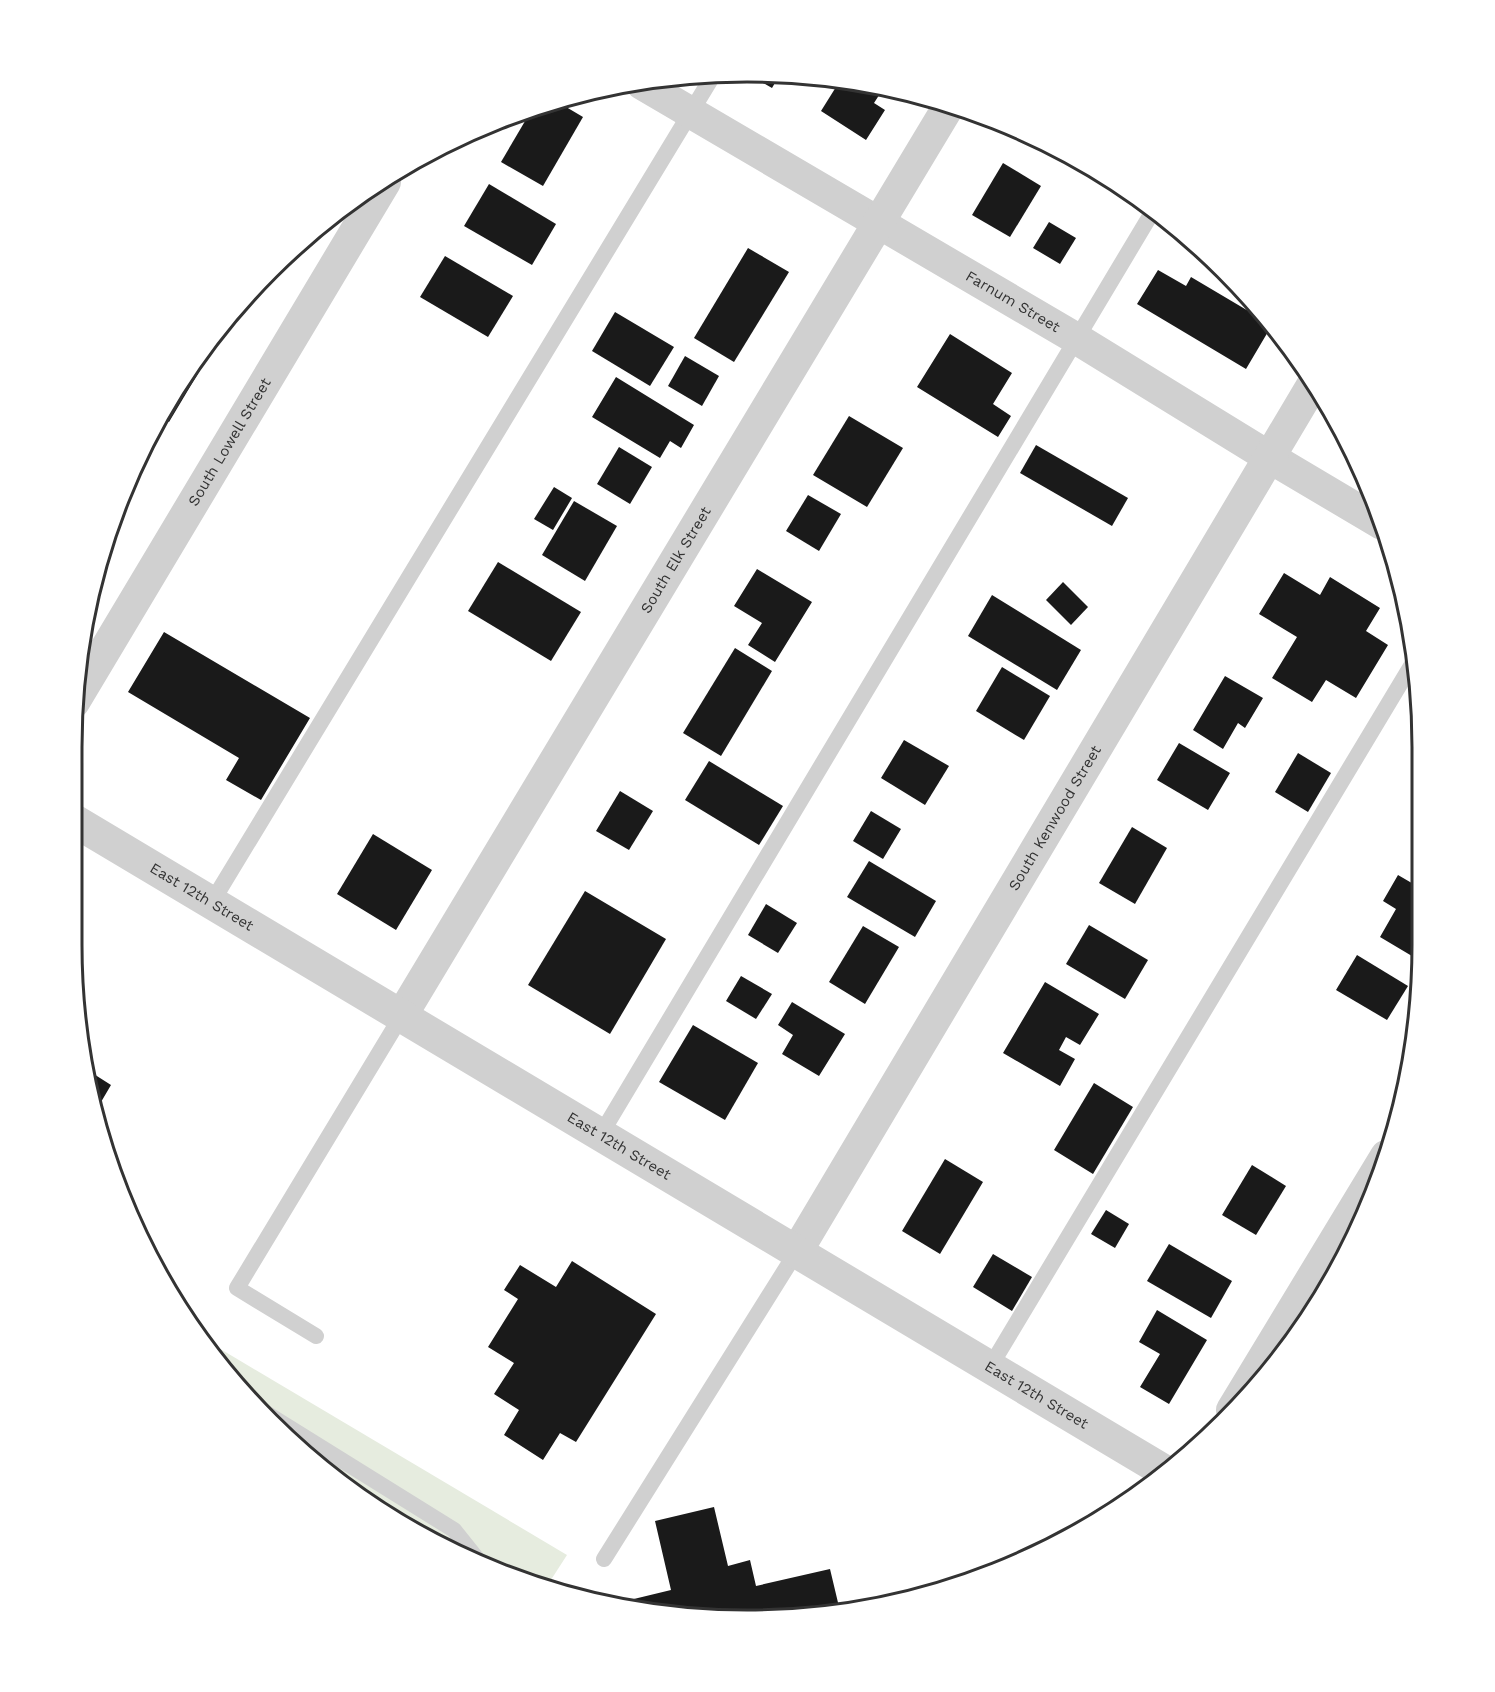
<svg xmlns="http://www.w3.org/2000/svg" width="1495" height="1692" viewBox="0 0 1495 1692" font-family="'Work Sans',sans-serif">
<rect width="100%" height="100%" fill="#fff"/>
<!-- green -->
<path fill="#e6ecdf" d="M207 1341 567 1555 547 1586 489 1568 337 1481 239 1390Z"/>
<!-- building -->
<g fill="#1a1a1a">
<path d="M749 75 768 76H779L772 88Z"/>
<path d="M841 79 883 89 874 103 885 110 866 140 821 111Z"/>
<path d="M556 101 583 117 543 186 501 162 531 111Z"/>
<path d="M1049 146 1071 156 1069 160Z"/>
<path d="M1003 163 1041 186 1010 237 972 215Z"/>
<path d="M489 184 556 224 532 265 464 226Z"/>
<path d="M1049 222 1076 238 1060 264 1033 248Z"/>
<path d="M748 248 789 272 734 362 694 338Z"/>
<path d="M445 256 513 296 488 337 420 297Z"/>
<path d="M1158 270 1186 286 1191 277 1272 325 1246 369 1137 304Z"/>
<path d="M615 312 674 347 650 386 592 351Z"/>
<path d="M950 334 1012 373 993 404 1011 416 998 437 917 387Z"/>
<path d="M214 337 218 340 169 422 159 417Z"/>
<path d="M685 356 719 376 702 406 668 386Z"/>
<path d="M616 377 694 425 681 448 670 441 660 458 592 417Z"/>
<path d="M849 416 903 448 867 507 813 475Z"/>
<path d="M1036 445 1128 498 1112 526 1020 473Z"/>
<path d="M619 447 652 467 630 504 597 484Z"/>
<path d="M554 487 572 498 553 530 534 519Z"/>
<path d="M808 495 841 514 819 551 786 531Z"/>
<path d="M574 501 617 526 585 581 542 555Z"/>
<path d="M498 562 581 612 551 661 468 611Z"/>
<path d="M757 569 812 602 775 662 748 645 762 623 734 606Z"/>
<path d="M1284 573 1320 595 1330 577 1380 608 1366 631 1388 645 1356 698 1326 680 1312 702 1272 678 1297 637 1259 614Z"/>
<path d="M1063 582 1088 607 1071 625 1046 600Z"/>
<path d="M992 595 1081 650 1057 690 968 636Z"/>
<path d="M164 632 310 718 261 800 226 780 239 758 128 692Z"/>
<path d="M735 648 772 671 721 756 683 733Z"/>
<path d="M1002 667 1050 696 1024 740 976 711Z"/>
<path d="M1225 676 1263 698 1245 728 1238 723 1223 749 1193 730Z"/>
<path d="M904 740 949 766 925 805 881 778Z"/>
<path d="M1179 743 1230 773 1208 810 1157 780Z"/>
<path d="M1298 753 1331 773 1308 812 1275 792Z"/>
<path d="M709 761 783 806 759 845 685 800Z"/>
<path d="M620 791 653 811 629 850 596 831Z"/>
<path d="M871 811 901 829 883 859 853 841Z"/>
<path d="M1132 827 1167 848 1135 904 1099 883Z"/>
<path d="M373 834 432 870 396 930 337 894Z"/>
<path d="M869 861 936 901 915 937 847 897Z"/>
<path d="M1398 875 1422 889V913L1419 918 1422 919V962L1380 937 1396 909 1383 901Z"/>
<path d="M585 891 666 939 610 1034 528 985Z"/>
<path d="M766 904 797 923 778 953 748 935Z"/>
<path d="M1089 925 1148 960 1125 999 1066 964Z"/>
<path d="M863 926 899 947 865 1004 829 982Z"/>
<path d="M1357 955 1408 986 1387 1020 1336 990Z"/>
<path d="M741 976 772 994 756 1019 726 1001Z"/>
<path d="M1045 982 1099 1014 1080 1045 1066 1037 1059 1050 1075 1059 1060 1086 1003 1053Z"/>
<path d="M792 1002 845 1034 819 1076 782 1054 793 1035 778 1025Z"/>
<path d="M693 1025 758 1063 725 1120 659 1082Z"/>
<path d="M89 1071 111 1085 94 1114 90 1078Z"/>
<path d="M1094 1083 1133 1107 1093 1174 1054 1150Z"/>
<path d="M945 1159 983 1182 940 1254 902 1231Z"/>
<path d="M1252 1165 1286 1186 1256 1235 1222 1215Z"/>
<path d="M1106 1210 1129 1224 1115 1248 1091 1234Z"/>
<path d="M1169 1244 1232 1281 1211 1318 1147 1281Z"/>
<path d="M993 1254 1032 1277 1012 1311 973 1287Z"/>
<path d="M572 1261 656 1314 576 1442 560 1433 543 1460 504 1435 519 1410 494 1394 514 1363 488 1347 518 1299 504 1290 520 1265 556 1287Z"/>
<path d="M1157 1310 1207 1340 1169 1404 1140 1387 1160 1354 1139 1342Z"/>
<path d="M714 1507 728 1566 750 1560 756 1586 830 1569 840 1611 791 1619 616 1607 609 1605 671 1590 655 1521Z"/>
</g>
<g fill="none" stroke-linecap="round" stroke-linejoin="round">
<!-- service -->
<g stroke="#d0d0d0" stroke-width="16">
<path d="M212 902 714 74"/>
<path d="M601 1134 1153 211"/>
<path d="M316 1336 237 1288 402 1015"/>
<path d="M990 1367 1414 661"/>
<path d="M261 1410 454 1530 482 1565"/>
<path d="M604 1559 797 1251"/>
</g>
<!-- minor -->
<g stroke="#d0d0d0" stroke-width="32">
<path id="s1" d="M642 84 1077 339 1269 457 1382 524"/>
<path id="s2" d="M74 702 385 182"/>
<path id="s3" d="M402 1015 950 104"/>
<path id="s4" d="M797 1251 1313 384"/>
<path d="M1232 1410 1386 1156"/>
</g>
<!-- tertiary -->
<path stroke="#d0d0d0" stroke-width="33" id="s5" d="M73 820 1164 1471"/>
</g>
<g text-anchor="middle" stroke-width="6" stroke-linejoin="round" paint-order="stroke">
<!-- street labels -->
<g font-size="15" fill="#333" stroke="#fff">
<text dy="5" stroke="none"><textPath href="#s1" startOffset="430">Farnum Street</textPath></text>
<text dy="5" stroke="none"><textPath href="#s2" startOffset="303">South Lowell Street</textPath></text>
<text dy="5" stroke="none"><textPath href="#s3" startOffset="531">South Elk Street</textPath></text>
<text dy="5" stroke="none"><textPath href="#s4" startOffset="504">South Kenwood Street</textPath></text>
<text dy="5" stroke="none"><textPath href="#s5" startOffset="150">East 12th Street</textPath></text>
<text dy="5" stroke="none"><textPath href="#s5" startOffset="636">East 12th Street</textPath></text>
<text dy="5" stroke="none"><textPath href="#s5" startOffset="1122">East 12th Street</textPath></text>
</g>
</g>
<!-- crop -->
<path d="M0 0H1495V1692H0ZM747 82H747A665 665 0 0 1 1412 747V945A665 665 0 0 1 747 1610H747A665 665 0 0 1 82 945V747A665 665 0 0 1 747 82Z" fill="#fff" fill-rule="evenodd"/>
<path fill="none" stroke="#333" stroke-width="3" d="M747 82H747A665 665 0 0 1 1412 747V945A665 665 0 0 1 747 1610H747A665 665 0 0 1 82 945V747A665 665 0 0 1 747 82Z"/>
</svg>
